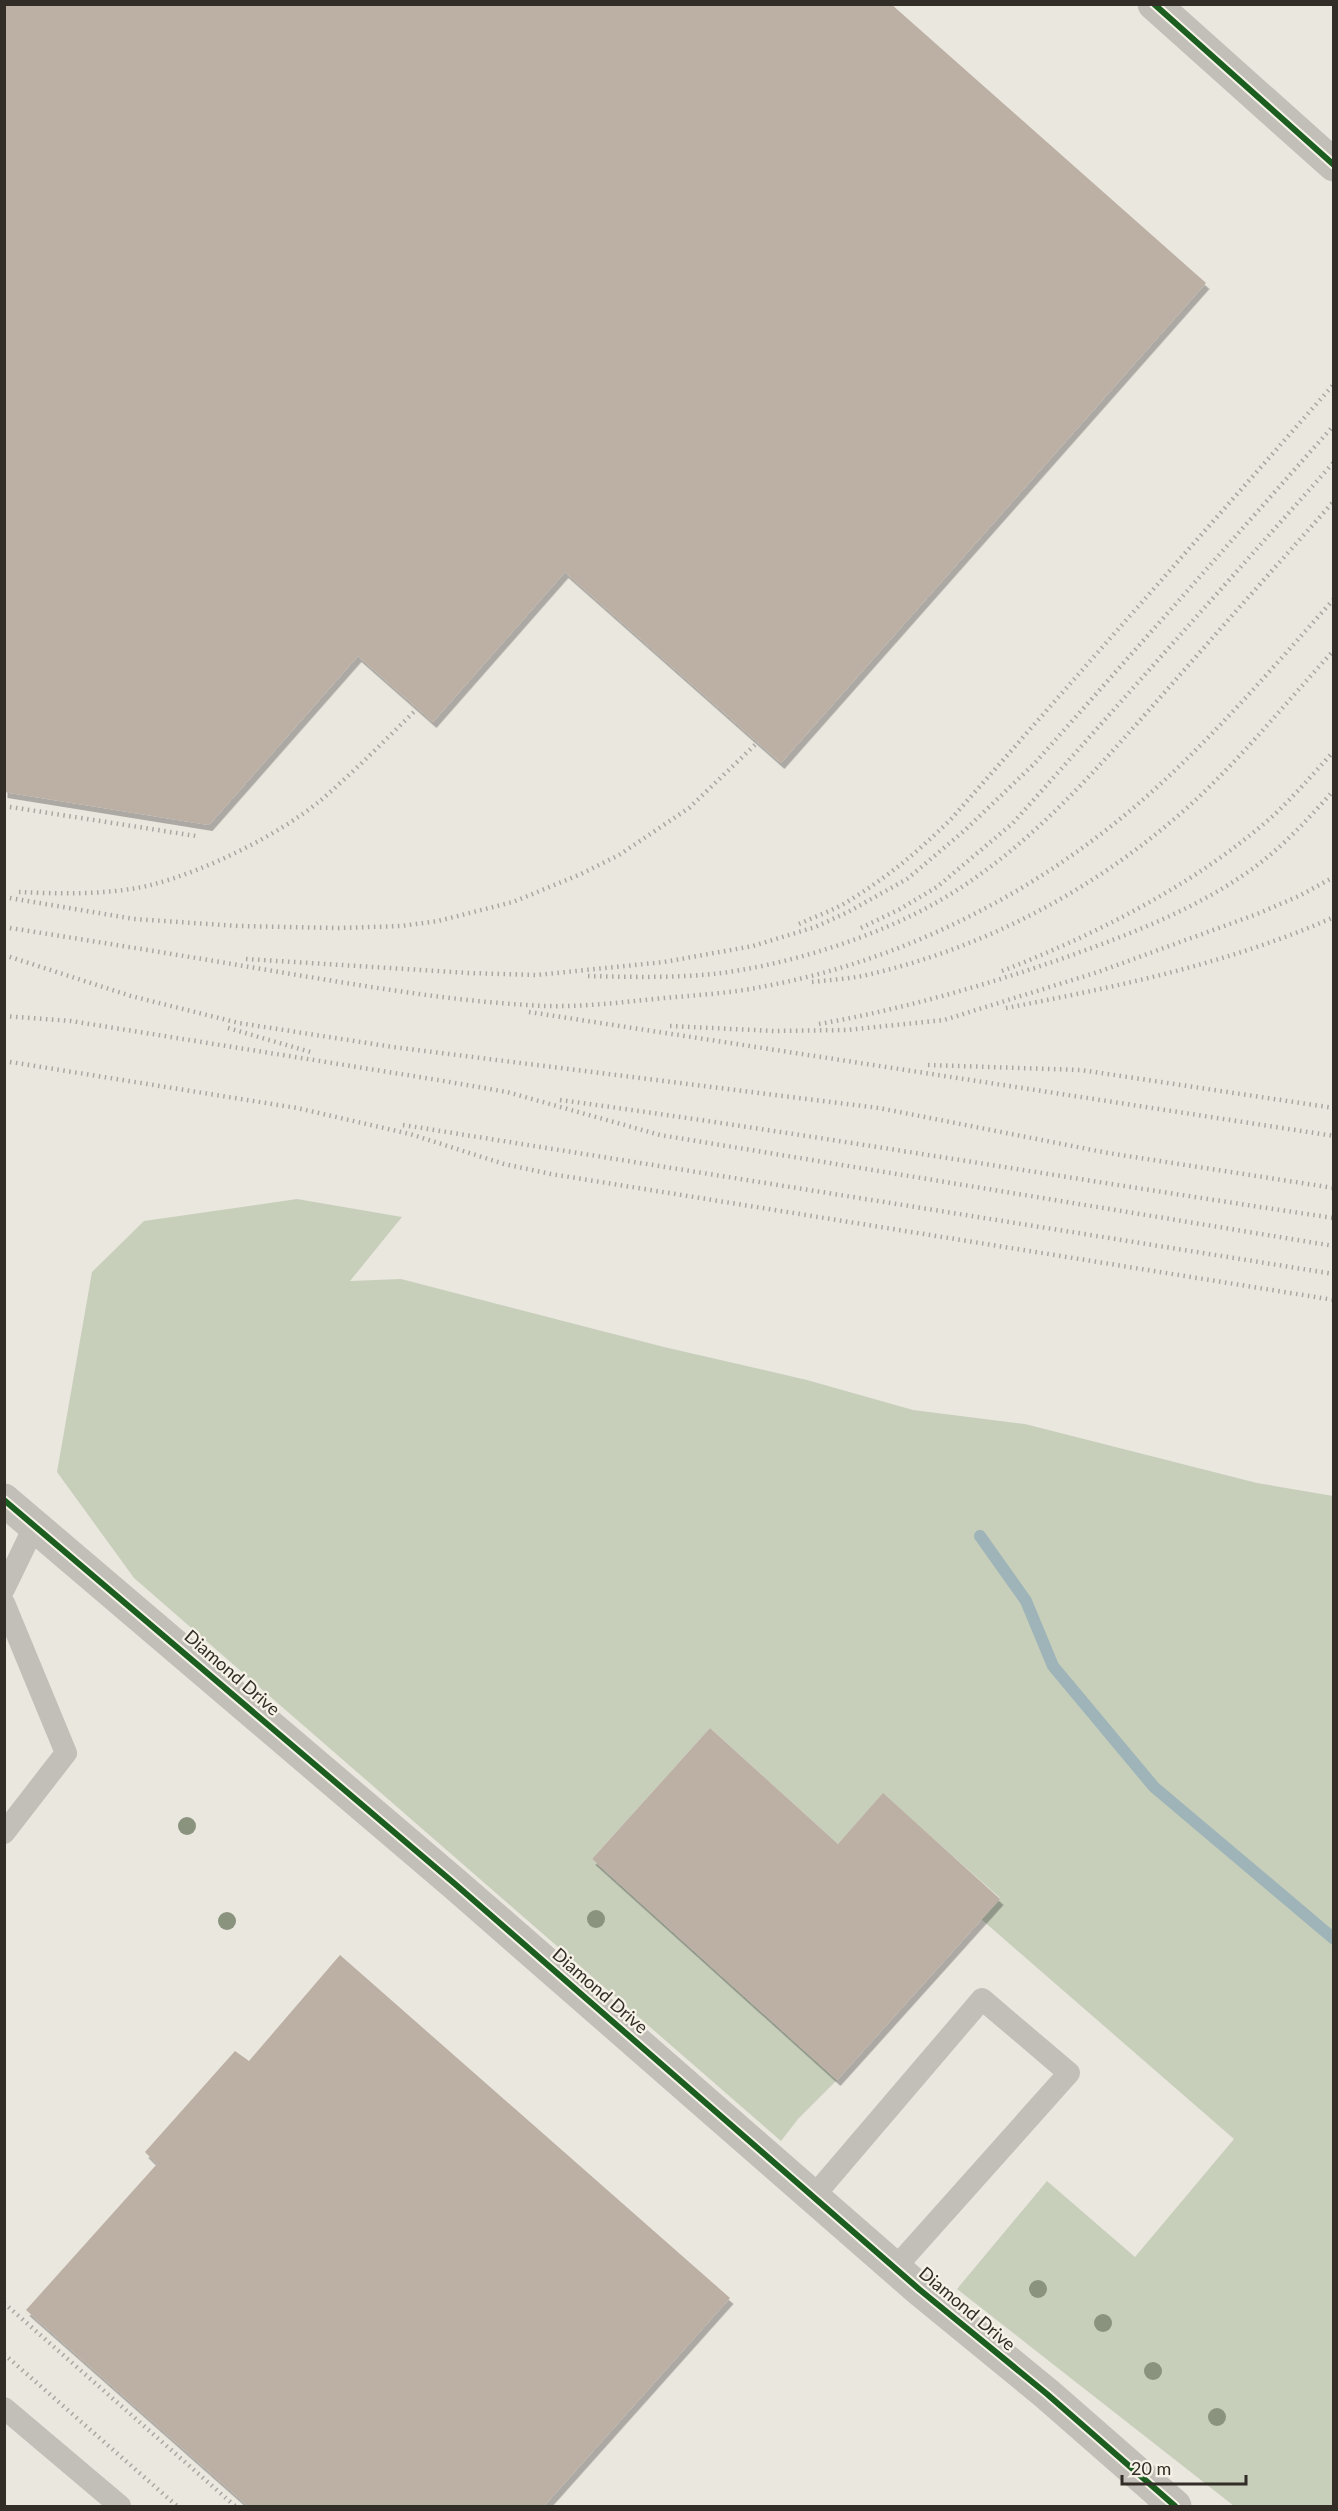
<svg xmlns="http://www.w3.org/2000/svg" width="1338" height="2511" viewBox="0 0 1338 2511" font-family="Lato,sans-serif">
<defs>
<filter id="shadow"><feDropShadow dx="3.5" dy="6" stdDeviation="0" flood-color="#0004"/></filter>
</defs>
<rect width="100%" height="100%" fill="#eae7df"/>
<!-- green -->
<path fill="#c7cfbb" d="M297 1199 402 1217 350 1281 401 1279 664 1347 807 1380 913 1410 1025 1424 1257 1483 1333 1496V2506H1234L957 2289 1047 2181 1135 2257 1234 2139 981 1919 1000 1898 883 1794 838 1844 710 1728 592 1859 837 2080 798 2119 781 2141 134 1578 57 1472 92 1272 144 1221Z"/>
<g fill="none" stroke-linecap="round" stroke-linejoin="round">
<!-- stream -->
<path stroke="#9eb4b8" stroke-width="12" d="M980 1536 1026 1601 1053 1666 1154 1787 1334 1939"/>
</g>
<!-- building -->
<g fill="#bcafa4" filter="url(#shadow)">
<path d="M4 4H891L1206 283 781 763 565 572 433 722 358 656 209 825 4 792Z"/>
<path d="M710 1728 838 1844 883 1793 1000 1899 837 2080 592 1859Z"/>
<path d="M340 1955 730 2298 544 2506H248L26 2310 157 2164 145 2152 235 2051 249 2061Z"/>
</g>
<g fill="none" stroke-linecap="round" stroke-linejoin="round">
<!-- service -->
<g stroke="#c2bfb9" stroke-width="22">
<path d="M4 1589 35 1525"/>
<path d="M4 1603 66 1753 4 1833"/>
<path d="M813 2197 982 1999 1069 2073 895 2268"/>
<path d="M4 2408 120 2506"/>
</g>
<!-- minor -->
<g stroke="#c2bfb9" stroke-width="33">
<path d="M1154 4 1334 165"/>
<path d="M4 1500 455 1884 920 2290 1047 2394 1175 2506"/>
</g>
<!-- rail -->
<g stroke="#aaa7a3" stroke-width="4.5" stroke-dasharray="1.5 4.5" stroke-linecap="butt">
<path d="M4 806 196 836"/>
<path d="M19 892C61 894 110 895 151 885 205 871 279 835 321 800 355 771 386 739 417 709"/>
<path d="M4 897 134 919 238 926 339 928 401 926 438 921 513 902 581 874 619 855 689 808 758 742"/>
<path d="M799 924C816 916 835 910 850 900 888 877 921 849 952 818L1334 384"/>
<path d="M4 927C92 941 180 955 267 970 359 985 452 1002 546 1006 585 1007 624 1002 664 998 698 995 733 993 766 986 878 965 990 915 1082 848 1179 779 1255 687 1334 599"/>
<path d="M861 928 900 909 937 887 1013 823 1334 462"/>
<path d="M4 955 131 996 239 1023 393 1047 879 1108 1108 1153 1334 1188"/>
<path d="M246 959 469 973 537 975 664 962 753 946 815 927 848 912 907 879 964 831 1035 763 1334 425"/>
<path d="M1002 971C1097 934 1198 883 1274 815 1295 795 1314 773 1334 751"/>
<path d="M588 976C630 977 672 978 713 974 785 966 877 937 939 901 1029 849 1096 770 1164 693 1220 629 1277 565 1334 501"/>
<path d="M812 982C829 980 846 979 862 976 989 948 1108 883 1202 794 1249 749 1290 698 1334 650"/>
<path d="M1006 1008C1116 987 1231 963 1334 917"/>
<path d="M529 1012 1334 1136"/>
<path d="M4 1016 71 1021 438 1080 507 1092 660 1135 1334 1246"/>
<path d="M819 1024C903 1009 983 986 1064 958 1130 934 1195 910 1252 869 1283 847 1309 818 1334 790"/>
<path d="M670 1026 774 1031 847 1030 944 1020 1098 972 1257 914 1299 896 1334 877"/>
<path d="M228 1028 314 1053"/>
<path d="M4 1061 297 1108 410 1134 504 1164 551 1174 1334 1300"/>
<path d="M928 1065 1081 1070 1334 1108"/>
<path d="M560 1100C818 1135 1075 1180 1334 1218"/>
<path d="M403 1125 1334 1274"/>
<path d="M4 2303 235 2506"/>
<path d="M4 2354 177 2506"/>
</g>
<!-- cycleway casing -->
<g stroke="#f6f2e7" stroke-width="10">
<g id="cycleway">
<path d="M1154 4 1334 165"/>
<path d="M4 1500 455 1884 920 2290 1047 2394 1175 2506"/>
</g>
</g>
<!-- cycleway -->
<use href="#cycleway" stroke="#1b5e20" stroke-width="6"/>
</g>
<!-- trees -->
<g fill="#8a937e">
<circle cx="187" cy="1826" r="9"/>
<circle cx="596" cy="1919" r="9"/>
<circle cx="227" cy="1921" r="9"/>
<circle cx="1038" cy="2289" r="9"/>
<circle cx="1103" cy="2323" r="9"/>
<circle cx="1153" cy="2371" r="9"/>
<circle cx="1217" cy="2417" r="9"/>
</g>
<g text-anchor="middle" stroke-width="4.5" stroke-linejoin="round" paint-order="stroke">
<!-- street labels -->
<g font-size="18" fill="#332d28" stroke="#f6f2e7">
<text transform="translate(232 1673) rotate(41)" y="6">Diamond Drive</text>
<text transform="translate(600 1991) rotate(41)" y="6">Diamond Drive</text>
<text transform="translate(967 2309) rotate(40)" y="6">Diamond Drive</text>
</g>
</g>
<!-- border -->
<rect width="1338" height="2511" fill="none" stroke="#332d28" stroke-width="12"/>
<!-- scale -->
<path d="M1122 2475v9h124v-9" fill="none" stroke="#332d28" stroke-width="3"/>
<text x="1131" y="2475" font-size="18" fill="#332d28" stroke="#f6f2e7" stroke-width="4.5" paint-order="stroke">20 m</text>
</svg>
